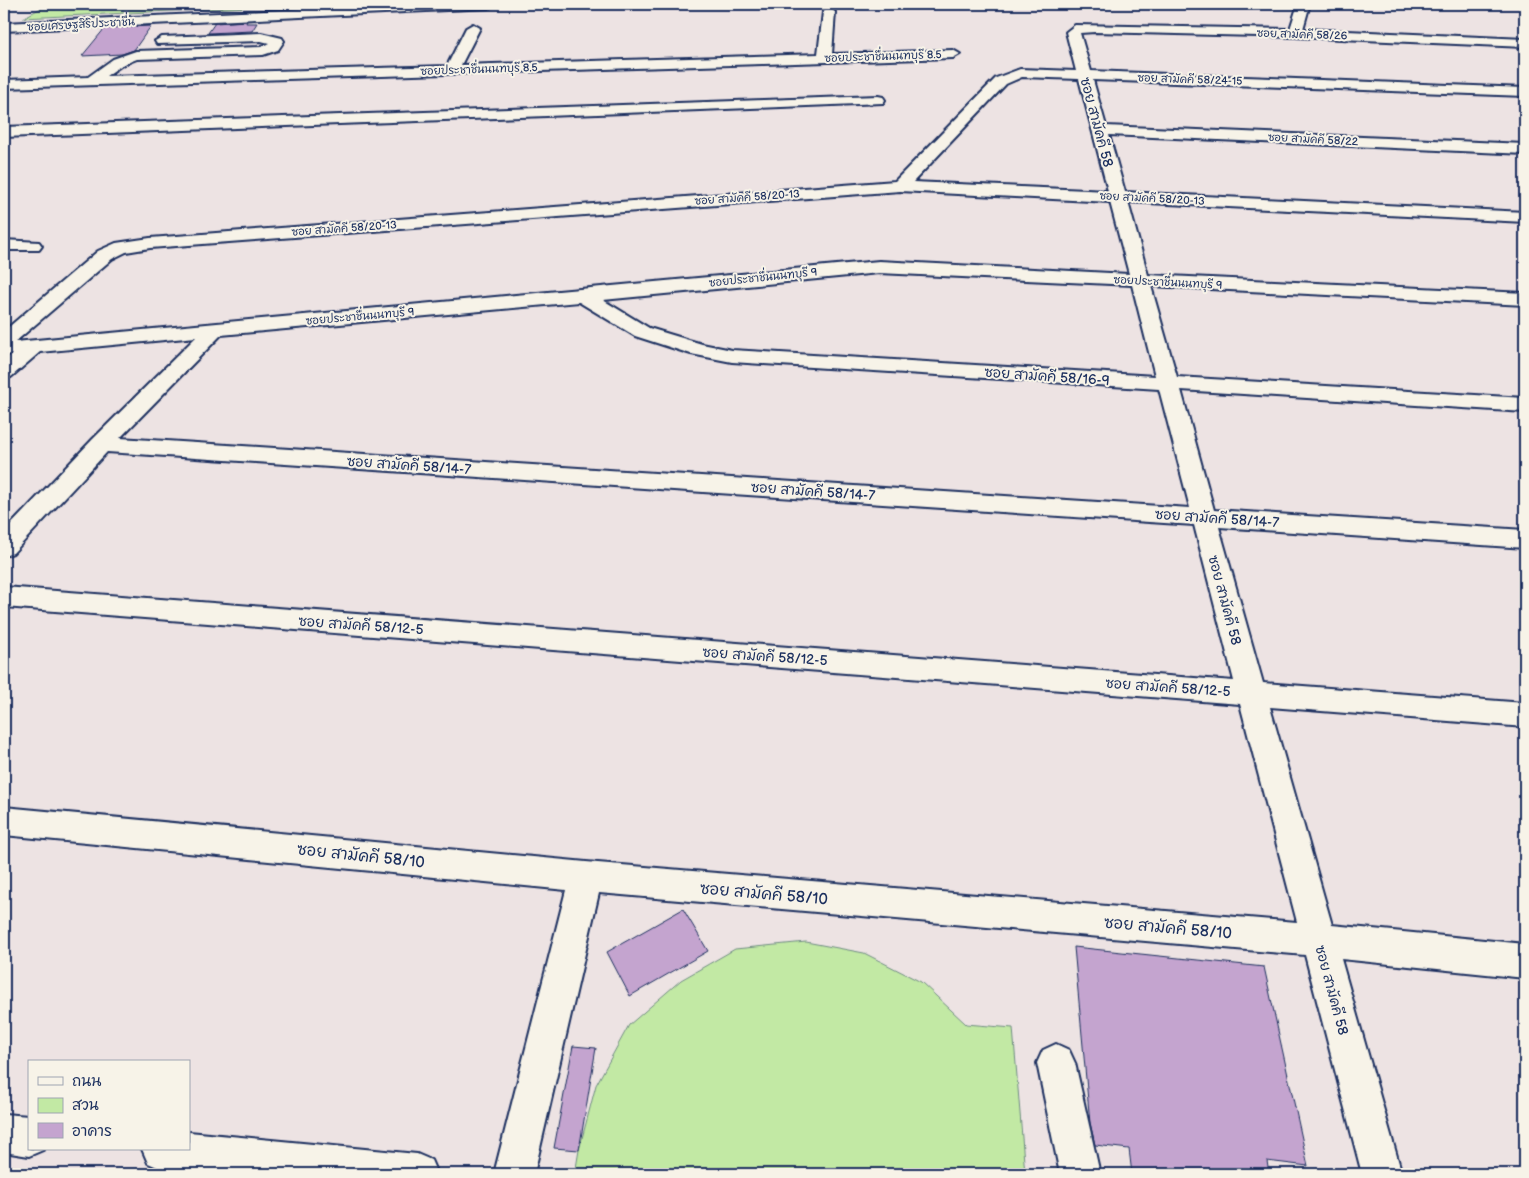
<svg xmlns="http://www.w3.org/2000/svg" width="1529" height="1178" viewBox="0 0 1529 1178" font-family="'Balsamiq Sans','Playpen Sans Thai',sans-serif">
<rect width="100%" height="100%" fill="#ede3e3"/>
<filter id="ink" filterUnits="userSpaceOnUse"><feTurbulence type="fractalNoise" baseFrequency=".02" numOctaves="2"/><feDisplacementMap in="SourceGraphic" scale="10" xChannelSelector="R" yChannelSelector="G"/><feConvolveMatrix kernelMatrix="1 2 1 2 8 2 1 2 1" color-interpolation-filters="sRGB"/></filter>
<g filter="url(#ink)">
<!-- green -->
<g fill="#c2e9a4" stroke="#6e8c81">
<path d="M48 4H198L196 8 317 4 23 18Z"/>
<path d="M806 942 864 953 921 982 966 1024 1013 1028 1025 1174H575L579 1150 596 1085 629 1025 681 980 735 949Z"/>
</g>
<!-- building -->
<g fill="#c4a4cf" stroke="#1b2f5e">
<path d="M247 21 246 23H257L252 31 208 33 215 23Z"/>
<path d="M151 26 134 50 122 54 82 56 105 28Z"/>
<path d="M683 909 708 951 630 996 607 952Z"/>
<path d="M1074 947 1264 967 1308 1166 1267 1161 1269 1174H1132L1129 1149 1095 1145 1090 1123Z"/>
<path d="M573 1046 596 1048 579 1150 554 1148Z"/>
</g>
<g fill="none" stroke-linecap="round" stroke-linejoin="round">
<!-- minor casing -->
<g stroke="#1b2f5e" stroke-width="4">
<g id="minor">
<path d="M414 4H495L489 8 4 31V23Z"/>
<path d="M1298 4H1310L1303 29 1525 39V47L1295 37 1095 32 1080 33 1091 71 1525 88V96L1093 80 1106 126 1525 144V154L1109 135 1125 192 1525 212V222L1128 202 1148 275 1525 293V305L1151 286 1177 377 1525 398V412L1181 390 1214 510 1525 530V548L1219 527 1263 683 1525 703V727L1270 707 1332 925 1525 944V978L1341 959 1402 1174H1362L1305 955 599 893 534 1174H494L566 890 4 835V807L586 862 1297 922 1240 704 4 607V587L1234 681 1194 525 107 452 13 553 4 556V532L93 439 196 337 40 352 11 377 4 379V362L12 354 4 355V331L98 251 116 243 150 238 895 181 996 78 1020 69 1076 71 1066 32 1075 25 1290 29ZM1022 77 1079 79 1108 191 913 182 1006 84ZM900 191 1110 202 1129 274 879 261 15 342 112 259 126 252 150 248ZM879 273 1132 285 1155 376 732 350 702 344 649 328 603 300ZM579 302 635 336 691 354 732 362 1159 389 1190 508 120 438 221 335Z"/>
<path d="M829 8 835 12 832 54 953 50 960 54 953 58 4 88V80L88 77 113 59 136 51 261 47 269 43 261 41 157 44 155 41 162 37 261 33 282 38 284 41 278 50 263 55 137 59 122 65 106 76 447 66 466 28 473 24 480 28 461 65 818 54 823 12Z"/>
<path d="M878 96 883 97 885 100 883 103 4 137V127Z"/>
<path d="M4 240 39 242 42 246 39 250H4Z"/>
<path d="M1056 1044 1069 1050 1075 1063 1100 1174H1060L1037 1063 1043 1050Z"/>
<path d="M4 1114 29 1116V1149L43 1150 29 1156 4 1152Z"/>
<path d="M189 1132 417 1154 431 1160 437 1174H218L162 1169 148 1163 142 1149H189Z"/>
</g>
</g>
<!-- minor -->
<use href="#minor" fill="#f7f3e8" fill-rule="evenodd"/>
</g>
</g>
<g text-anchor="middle" stroke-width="4" stroke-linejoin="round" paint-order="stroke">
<!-- far-street labels -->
<g font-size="11" fill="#1b2f5e" stroke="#f7f3e8">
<text transform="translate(81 24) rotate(-3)" y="4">ซอยเศรษฐสิริประชาชื่น</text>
<text transform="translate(1302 34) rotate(2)" y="4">ซอย สามัคคี 58/26</text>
<text transform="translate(883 56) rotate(-2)" y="4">ซอยประชาชื่นนนทบุรี 8.5</text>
<text transform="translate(479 69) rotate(-2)" y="4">ซอยประชาชื่นนนทบุรี 8.5</text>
<text transform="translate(1190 79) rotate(2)" y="4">ซอย สามัคคี 58/24-15</text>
<text transform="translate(1313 139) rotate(3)" y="4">ซอย สามัคคี 58/22</text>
<text transform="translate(747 197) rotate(-4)" y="4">ซอย สามัคคี 58/20-13</text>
<text transform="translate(1152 198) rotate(3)" y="4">ซอย สามัคคี 58/20-13</text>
<text transform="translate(344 228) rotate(-4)" y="4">ซอย สามัคคี 58/20-13</text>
<text transform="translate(763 277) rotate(-6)" y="4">ซอยประชาชื่นนนทบุรี 9</text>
<text transform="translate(1168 282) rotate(3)" y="4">ซอยประชาชื่นนนทบุรี 9</text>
<text transform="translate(360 316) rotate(-5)" y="4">ซอยประชาชื่นนนทบุรี 9</text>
</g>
<!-- street labels -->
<g font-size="14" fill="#1b2f5e" stroke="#f7f3e8">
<text transform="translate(1097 122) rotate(75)" y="5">ซอย สามัคคี 58</text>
<text transform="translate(1047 376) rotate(4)" y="5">ซอย สามัคคี 58/16-9</text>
<text transform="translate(409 465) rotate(4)" y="5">ซอย สามัคคี 58/14-7</text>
<text transform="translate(813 491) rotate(4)" y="5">ซอย สามัคคี 58/14-7</text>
<text transform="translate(1217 518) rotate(4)" y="5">ซอย สามัคคี 58/14-7</text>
<text transform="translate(1225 600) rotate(75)" y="5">ซอย สามัคคี 58</text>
<text transform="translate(361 625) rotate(4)" y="5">ซอย สามัคคี 58/12-5</text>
<text transform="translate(765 656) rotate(4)" y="5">ซอย สามัคคี 58/12-5</text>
<text transform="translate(1168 687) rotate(4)" y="5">ซอย สามัคคี 58/12-5</text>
<text transform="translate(1332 990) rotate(75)" y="5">ซอย สามัคคี 58</text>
</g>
<!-- near-street labels -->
<g font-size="16" fill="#1b2f5e" stroke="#f7f3e8">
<text transform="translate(361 855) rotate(6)" y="6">ซอย สามัคคี 58/10</text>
<text transform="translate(764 893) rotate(5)" y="6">ซอย สามัคคี 58/10</text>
<text transform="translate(1168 927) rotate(5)" y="6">ซอย สามัคคี 58/10</text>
</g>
</g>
<!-- margin -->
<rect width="1529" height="1178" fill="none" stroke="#f7f3e8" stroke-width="20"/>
<rect x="10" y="10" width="1509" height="1158" fill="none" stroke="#1b2f5e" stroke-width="2" filter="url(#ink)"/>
<!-- legend -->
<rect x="28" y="1060" width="162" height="90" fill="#f7f3e8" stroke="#9fa5b1"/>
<rect x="38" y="1077" width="25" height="8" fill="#f7f3e8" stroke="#9fa5b1"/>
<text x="72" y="1086" font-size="15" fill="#1b2f5e">ถนน</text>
<rect x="38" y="1098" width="25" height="15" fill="#c2e9a4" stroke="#9fa5b1"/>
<text x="72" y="1110" font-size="15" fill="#1b2f5e">สวน</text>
<rect x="38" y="1123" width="25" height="15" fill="#c4a4cf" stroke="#9fa5b1"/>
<text x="72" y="1136" font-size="15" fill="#1b2f5e">อาคาร</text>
</svg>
